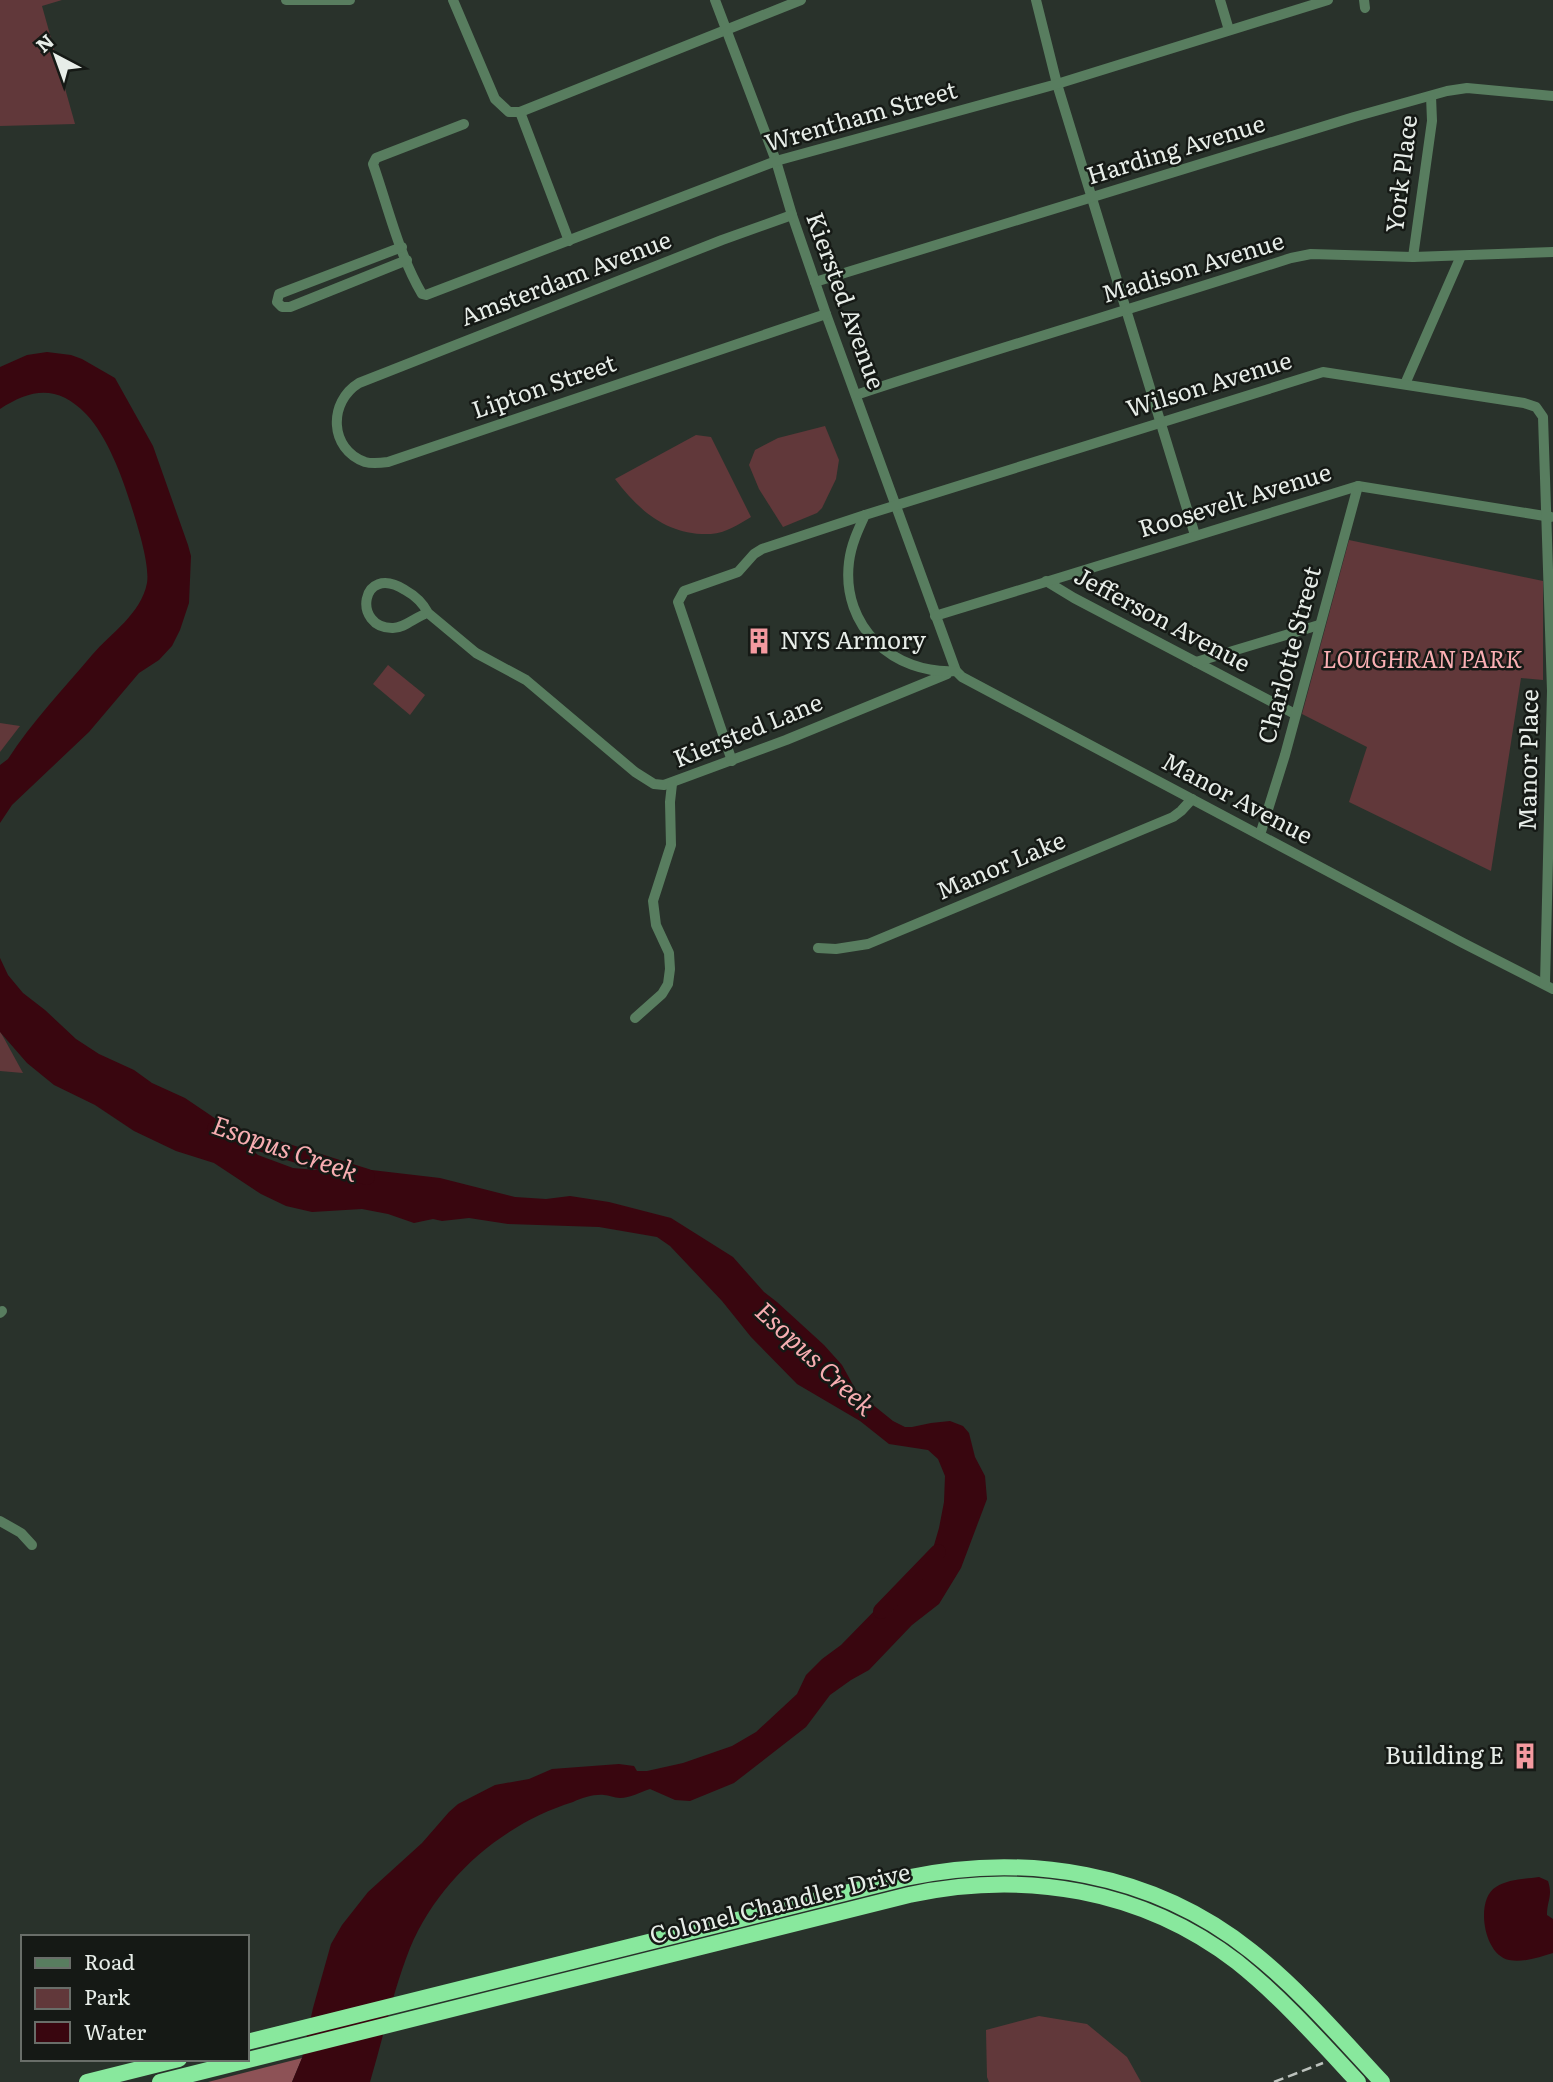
<svg xmlns="http://www.w3.org/2000/svg" width="1553" height="2082" viewBox="0 0 1553 2082" font-family="Literata,serif">
<rect width="100%" height="100%" fill="#29322b"/>
<!-- green -->
<g fill="#61383a">
<path d="M0 0H62L42 6 75 124 0 126Z"/>
<path d="M825 426 839 460 836 479 822 508 817 513 783 527 759 489 749 465 755 450 778 438Z"/>
<path d="M696 435 711 437 751 517C739 524 726 533 711 534 668 536 639 511 615 479Z"/>
<path d="M1349 540 1543 581V680L1521 678 1491 871 1349 802 1367 747 1302 714Z"/>
<path d="M388 665 425 695 410 715 373 684Z"/>
<path d="M0 723 20 726 0 752Z"/>
<path d="M0 1031 23 1073 0 1071Z"/>
<path d="M1039 2016 1087 2024 1127 2057 1141 2082H989L987 2077 986 2030Z"/>
</g>
<!-- forest -->
<path fill="#8d5256" d="M302 2058 292 2082H208Z"/>
<!-- water -->
<g fill="#39060f">
<path d="M47 352 71 355 82 359 115 378 153 446 188 545 191 556 189 603 180 630 172 646 159 660 139 673 89 732 12 805 0 823V765L8 759C31 723 65 687 92 655 111 633 141 614 147 583 150 564 137 524 131 505 122 476 107 436 86 414 58 385 32 388 0 409V367L27 355Z"/>
<path d="M0 958 8 975 23 993 45 1010 76 1039 99 1054 134 1070 152 1083 185 1098 216 1119 258 1155 293 1168 340 1172 363 1169 440 1178 515 1197 546 1199 570 1196 609 1202 671 1218 733 1257 764 1292 777 1302 824 1345 842 1365 857 1392 893 1421 905 1427H912L931 1423 950 1421 963 1426 969 1433 975 1457 985 1476 987 1499 961 1568 939 1604 912 1625 869 1670 851 1680 830 1695 806 1727 734 1783 690 1801 675 1800 650 1789C640 1792 630 1798 620 1798 614 1798 609 1795 604 1795 594 1794 582 1798 573 1802 502 1824 439 1879 410 1948 393 1991 383 2038 370 2082H292L302 2058 313 2008 331 1944 342 1925 368 1892 422 1843 449 1812 458 1804 495 1785 529 1779 552 1769 619 1764 634 1766 637 1771H647L683 1763 732 1746 756 1732 797 1694 806 1675 822 1659 841 1645 882 1603 898 1596 913 1583 922 1572 932 1552 939 1528 944 1502 945 1476 938 1459 928 1450 889 1444 860 1421 797 1384 751 1337 722 1301 670 1246 657 1237 599 1227 508 1224 469 1218 442 1221 433 1219 414 1223 388 1214 362 1209 312 1212 286 1206 261 1194 214 1163 176 1151 134 1131 95 1105 54 1085 27 1063 0 1032Z"/>
<path d="M1539 1877 1548 1881C1553 1896 1547 1901 1547 1915L1553 1919V1953C1540 1957 1523 1963 1509 1960 1483 1955 1475 1899 1496 1887 1508 1879 1526 1879 1539 1877Z"/>
</g>
<g fill="none" stroke-linecap="round" stroke-linejoin="round">
<!-- river -->
<g stroke="#39060f" stroke-width="16">
<path d="M215 1129 367 1177"/>
<path d="M881 1611 938 1552"/>
</g>
<!-- minor -->
<g stroke="#587d5f" stroke-width="10">
<path d="M286 0H350"/>
<path d="M453 0 495 99 509 112H520L801 0"/>
<path d="M715 0 776 161 792 215 826 314 956 671 962 677 1463 943 1553 989"/>
<path d="M1036 0 1057 84 1195 535"/>
<path d="M1220 0 1229 30"/>
<path d="M1364 0 1365 8"/>
<path d="M520 112 569 241"/>
<path d="M464 124 376 158 373 164C388 207 399 255 422 294L426 295 776 161 1057 84 1328 0"/>
<path d="M792 215 722 240 359 383C328 402 329 449 365 462 372 464 381 463 388 462L826 314"/>
<path d="M402 247 284 292 279 294 277 302 282 307H290L407 260"/>
<path d="M1413 257 1432 121 1431 96"/>
<path d="M815 282 1354 117 1447 91 1467 88 1553 96"/>
<path d="M1405 384 1461 256"/>
<path d="M856 395C1001 347 1146 305 1291 258L1311 254 1413 257 1553 252"/>
<path d="M1046 581 1074 598 1295 714"/>
<path d="M428 613C423 603 414 595 405 590 360 562 352 629 393 628 405 628 416 616 428 613L476 653 526 680 635 772 654 784 664 785 786 740 947 674"/>
<path d="M935 616 1358 486 1551 517"/>
<path d="M1196 662 1319 625"/>
<path d="M956 671C894 675 841 627 849 562 851 545 858 530 865 515L1323 372 1524 403 1536 407 1543 417 1552 691 1545 984"/>
<path d="M732 761 678 602 684 591 738 572 754 554 762 549 865 515"/>
<path d="M1260 835 1285 755 1358 486"/>
<path d="M818 948 836 949 868 944 1173 817 1181 811 1192 799"/>
<path d="M635 1018 662 994 668 984 670 969 669 953 656 925 653 901 671 845 670 802 672 784"/>
<path d="M0 1313 2 1311"/>
<path d="M0 1521 21 1533 32 1545"/>
</g>
<!-- highway -->
<g stroke="#88e89d" stroke-width="16">
<path d="M247 2042 905 1878C1026 1852 1152 1872 1251 1951 1299 1989 1340 2037 1382 2082"/>
<path d="M87 2082 179 2059"/>
<path d="M160 2082 909 1895C1024 1870 1142 1889 1237 1962 1281 1997 1320 2041 1358 2082"/>
</g>
<!-- rail -->
<path stroke="#bbc1bc" stroke-width="2.5" stroke-dasharray="10 5" stroke-linecap="butt" d="M1274 2082 1323 2063"/>
</g>
<!-- icons -->
<defs>
<g id="building-bare" transform="scale(2.1)"><path d="M-4-6H4V6H1V3H-1V6H-4ZM-2.5-4.3h1.7v1.8h-1.7ZM.8-4.3h1.7v1.8H.8ZM-2.5-1h1.7V.8h-1.7ZM.8-1h1.7V.8H.8Z" fill="#f49aa0" stroke="#151915" stroke-width="2.5" paint-order="stroke"/></g>
</defs>
<g fill-rule="evenodd">
<use href="#building-bare" x="759" y="641"/>
<use href="#building-bare" x="1525" y="1756"/>
</g>
<g text-anchor="middle" stroke-width="5" stroke-linejoin="round" paint-order="stroke">
<!-- street labels -->
<g font-size="24" fill="#e7ede8" stroke="#151915">
<text transform="translate(861 117) rotate(-16)" y="8">Wrentham Street</text>
<text transform="translate(1176 150) rotate(-17)" y="8">Harding Avenue</text>
<text transform="translate(1402 174) rotate(-83)" y="8">York Place</text>
<text transform="translate(1193 268) rotate(-17)" y="8">Madison Avenue</text>
<text transform="translate(566 279) rotate(-21)" y="8">Amsterdam Avenue</text>
<text transform="translate(845 301) rotate(70)" y="8">Kiersted Avenue</text>
<text transform="translate(1209 385) rotate(-17)" y="8">Wilson Avenue</text>
<text transform="translate(544 387) rotate(-19)" y="8">Lipton Street</text>
<text transform="translate(1235 501) rotate(-17)" y="8">Roosevelt Avenue</text>
<text transform="translate(1162 620) rotate(28)" y="8">Jefferson Avenue</text>
<text transform="translate(1290 655) rotate(-75)" y="8">Charlotte Street</text>
<text transform="translate(748 731) rotate(-22)" y="8">Kiersted Lane</text>
<text transform="translate(1529 760) rotate(-89)" y="8">Manor Place</text>
<text transform="translate(1237 799) rotate(28)" y="8">Manor Avenue</text>
<text transform="translate(1001 866) rotate(-23)" y="8">Manor Lake</text>
<text transform="translate(780 1904) rotate(-14)" y="8">Colonel Chandler Drive</text>
</g>
<!-- poi labels -->
<g font-size="24" fill="#e7ede8" stroke="#151915" text-anchor="start">
<text x="780" y="649">NYS Armory</text>
<text x="1504" y="1764" text-anchor="end">Building E</text>
</g>
<!-- park labels -->
<g font-size="24" font-style="italic" fill="#fbb0b4" stroke="#151915">
<text x="1422" y="668">LOUGHRAN PARK</text>
</g>
<!-- water labels -->
<g font-size="26" font-style="italic" fill="#f7adb1" stroke="#151915">
<text transform="translate(285 1149) rotate(19)" y="9">Esopus Creek</text>
<text transform="translate(815 1359) rotate(43)" y="9">Esopus Creek</text>
</g>
</g>
<!-- legend -->
<rect x="21" y="1935" width="228" height="126" fill="#151915" stroke="#696e69" stroke-width="2"/>
<rect x="35" y="1958" width="35" height="10" fill="#587d5f" stroke="#696e69" stroke-width="2"/>
<text x="84" y="1970" font-size="21" fill="#e7ede8">Road</text>
<rect x="35" y="1988" width="35" height="21" fill="#61383a" stroke="#696e69" stroke-width="2"/>
<text x="84" y="2005" font-size="21" fill="#e7ede8">Park</text>
<rect x="35" y="2022" width="35" height="21" fill="#39060f" stroke="#696e69" stroke-width="2"/>
<text x="84" y="2040" font-size="21" fill="#e7ede8">Water</text>
<!-- north arrow -->
<g transform="translate(56 56) rotate(319)" stroke="#151915" stroke-width="5" paint-order="stroke">
<path d="M0-5L12 26L0 18L-12 26Z" fill="#e7ede8"/>
<text y="-10" font-size="19" font-weight="bold" text-anchor="middle" fill="#e7ede8">N</text>
</g>
</svg>
